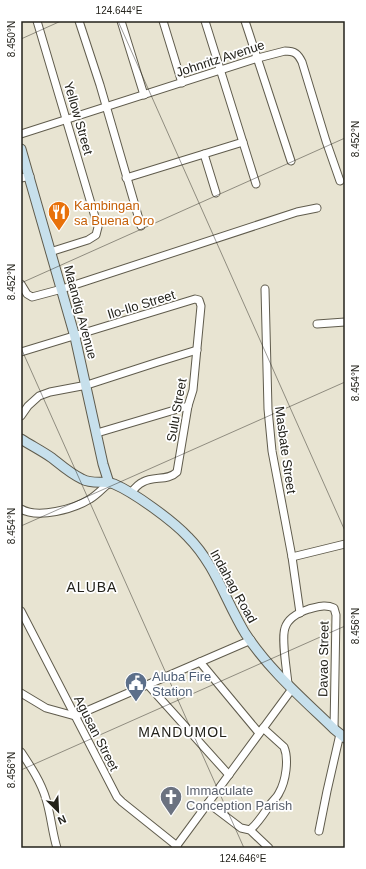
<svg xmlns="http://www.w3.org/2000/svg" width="366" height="869" viewBox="0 0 366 869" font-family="Helvetica,sans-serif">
<rect width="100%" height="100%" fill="#e8e4d2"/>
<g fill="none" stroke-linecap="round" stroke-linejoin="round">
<!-- street casing -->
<g stroke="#605c4d" stroke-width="9">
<g id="street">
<path d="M37 21 98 227 96 235 88 240 50 252"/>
<path d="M79 21 100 85 141 226"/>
<path d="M121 21 144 95"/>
<path d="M163 21 182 83"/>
<path d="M205 21 256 184"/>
<path d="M245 21 291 161"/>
<path d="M21 134 258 58 285 51C295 51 298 54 302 62L326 141 340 181"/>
<path d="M204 154 216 193"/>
<path d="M21 178 30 176"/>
<path d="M126 178 243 142"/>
<path d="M21 284 27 294 32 297 62 289 297 212 317 208"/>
<path d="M265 289 268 409 272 451 292 557 300 613"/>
<path d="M317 324 345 322"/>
<path d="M21 352 195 299 199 300 201 306 193 390 188 406 177 472C168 481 154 476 143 482 138 484 134 489 131 493"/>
<path d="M21 416 28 406 39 396 50 392 87 385 158 362 197 350"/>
<path d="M97 433 188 406"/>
<path d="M21 509C38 519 74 509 90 499 97 495 103 488 109 483"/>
<path d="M292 557 345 544"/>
<path d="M21 611 117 797 122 802 177 846"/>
<path d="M200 662 259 733"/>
<path d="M288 684C287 671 281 639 285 628 288 618 300 612 309 609 318 607 325 604 334 608L336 615 334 729"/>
<path d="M148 685 229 775"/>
<path d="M21 693 46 708 75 716 251 640"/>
<path d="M21 752C31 767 41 782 46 799 51 815 52 832 57 848"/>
<path d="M208 803 241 828 250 830 269 848"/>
<path d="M250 830C258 823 263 815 269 806 272 801 277 798 279 793 286 781 289 759 284 747L263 728"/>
<path d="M319 831 327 791 340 734"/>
<path d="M175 848 292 689"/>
</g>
</g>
<!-- secondary casing -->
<g stroke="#605c4d" stroke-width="11">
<g id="secondary">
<path d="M21 149 75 337 103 464 109 483"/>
<path d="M21 439C32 446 42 451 52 458 62 466 71 474 82 479 93 485 104 480 114 484 135 493 173 521 188 537 215 564 226 602 245 633 269 670 303 699 334 729L345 738"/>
</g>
</g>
<!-- street -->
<use href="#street" stroke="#fff" stroke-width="7"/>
<!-- secondary -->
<use href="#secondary" stroke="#c7e0ec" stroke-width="9"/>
</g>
<!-- ticks -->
<path fill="none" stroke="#23221b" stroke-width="1" stroke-opacity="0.45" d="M118 21 345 531M21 39 61 21M21 283 345 138M21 348 244 848M21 526 345 382M21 770 345 626"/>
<!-- icons -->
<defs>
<g id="restaurant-pin" transform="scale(1.15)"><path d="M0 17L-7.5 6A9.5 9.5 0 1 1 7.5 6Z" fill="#e8710a" stroke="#fff"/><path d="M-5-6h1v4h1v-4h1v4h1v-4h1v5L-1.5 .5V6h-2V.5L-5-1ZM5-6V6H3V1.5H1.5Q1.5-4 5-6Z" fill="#fff"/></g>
<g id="civic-pin" transform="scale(1.15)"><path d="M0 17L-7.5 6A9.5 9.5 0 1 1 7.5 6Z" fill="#5c6f8a" stroke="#fff"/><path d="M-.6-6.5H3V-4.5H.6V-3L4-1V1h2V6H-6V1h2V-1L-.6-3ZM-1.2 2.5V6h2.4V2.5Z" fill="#fff"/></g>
<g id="church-pin" transform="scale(1.15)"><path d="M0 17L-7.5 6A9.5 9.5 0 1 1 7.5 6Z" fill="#6b7280" stroke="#fff"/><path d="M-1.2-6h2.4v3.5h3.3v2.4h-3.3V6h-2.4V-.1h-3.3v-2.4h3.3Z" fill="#fff"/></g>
</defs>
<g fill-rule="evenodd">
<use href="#restaurant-pin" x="59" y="212"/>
<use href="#civic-pin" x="136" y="683"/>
<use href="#church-pin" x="171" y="797"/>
</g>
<g text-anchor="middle" stroke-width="3.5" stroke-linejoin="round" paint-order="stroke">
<!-- street labels -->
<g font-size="13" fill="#23221b" stroke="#fff">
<text transform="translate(220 58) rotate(-18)" y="5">Johnritz Avenue</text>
<text transform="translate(79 118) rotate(74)" y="5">Yellow Street</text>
<text transform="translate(141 304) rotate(-17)" y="5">Ilo-Ilo Street</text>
<text transform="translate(81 312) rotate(75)" y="5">Maandig Avenue</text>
<text transform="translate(176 410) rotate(-80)" y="5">Sulu Street</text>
<text transform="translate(286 450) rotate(82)" y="5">Masbate Street</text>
<text transform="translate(234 586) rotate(61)" y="5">Indahag Road</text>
<text transform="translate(323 659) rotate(-89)" y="5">Davao Street</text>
<text transform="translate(97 733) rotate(63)" y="5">Agusan Street</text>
</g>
<!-- food labels -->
<g font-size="13" fill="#c56008" stroke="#fff" text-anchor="start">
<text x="74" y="210">Kambingan<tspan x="74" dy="15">sa Buena Oro</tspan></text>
</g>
<!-- service labels -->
<g font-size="13" fill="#4e5e75" stroke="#fff" text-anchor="start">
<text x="152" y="681">Aluba Fire<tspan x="152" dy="15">Station</tspan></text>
</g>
<!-- worship labels -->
<g font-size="13" fill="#5b616d" stroke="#fff" text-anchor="start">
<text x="186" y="795">Immaculate<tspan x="186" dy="15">Conception Parish</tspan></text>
</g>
<!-- neighbourhood labels -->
<g font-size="14" letter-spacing="1" fill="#23221b" stroke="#fff">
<text x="92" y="592">ALUBA</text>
<text x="183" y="737">MANDUMOL</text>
</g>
</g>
<!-- border -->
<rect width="366" height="869" fill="none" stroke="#ffffff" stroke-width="44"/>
<!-- north arrow -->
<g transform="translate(58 811) rotate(156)" stroke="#ffffff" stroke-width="3" paint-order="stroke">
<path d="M0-3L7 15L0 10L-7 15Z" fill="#23221b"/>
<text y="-6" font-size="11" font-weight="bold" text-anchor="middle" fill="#23221b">N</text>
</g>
<rect x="22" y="22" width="322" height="825" fill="none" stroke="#23221b" stroke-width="1.5"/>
<g font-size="10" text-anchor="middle" fill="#23221b">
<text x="119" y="14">124.644°E</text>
<text transform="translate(11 39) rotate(-90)" y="4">8.450°N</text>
<text transform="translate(355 139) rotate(-90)" y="4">8.452°N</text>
<text transform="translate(11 282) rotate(-90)" y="4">8.452°N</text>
<text transform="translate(355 383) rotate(-90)" y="4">8.454°N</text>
<text transform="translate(11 526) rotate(-90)" y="4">8.454°N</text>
<text transform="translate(355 626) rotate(-90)" y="4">8.456°N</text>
<text transform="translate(11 770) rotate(-90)" y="4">8.456°N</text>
<text x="243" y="862">124.646°E</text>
</g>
</svg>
